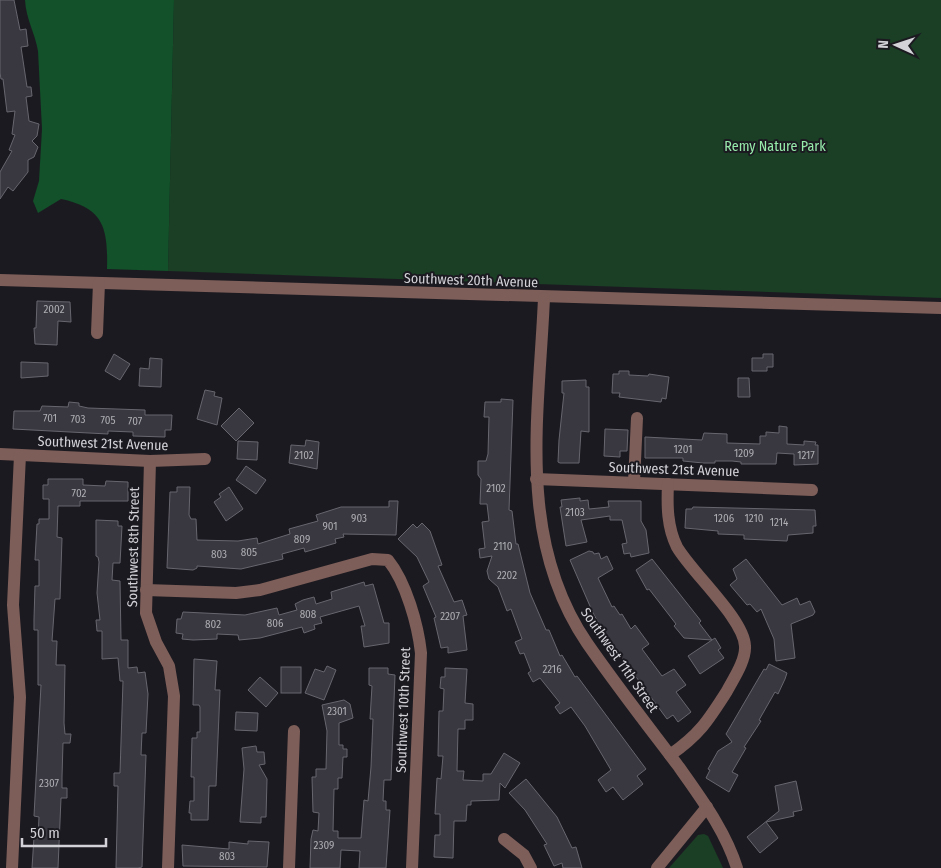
<svg xmlns="http://www.w3.org/2000/svg" width="941" height="868" viewBox="0 0 941 868" font-family="'Fira Sans Condensed',sans-serif">
<rect width="100%" height="100%" fill="#1c1a21"/>
<!-- green -->
<g fill="#1a3f25">
<path d="M174 0H941V298L168 271Z"/>
<path d="M704 834 708 836 723 868H669L698 835Z"/>
</g>
<!-- forest -->
<path fill="#125129" d="M25 0H174L168 271 107 269C108 228 104 208 61 199L38 213 33 201 39 181 42 129 38 51C35 33 26 19 25 0Z"/>
<!-- building -->
<g fill="#393840" stroke="#67656e">
<path d="M0 0H14L20 30 26 29 28 46 21 47 27 87H31L32 96 26 97 29 121 39 124 37 136 32 141 38 147 34 157 28 160V172L13 191 8 187 0 199V172L12 151 9 150 15 135 12 134 15 111 7 112 3 79H1L0 73Z"/>
<path d="M37 301 70 302 71 322 58 321 57 345 35 344 34 328H36Z"/>
<path d="M114 354 130 364 120 380 105 371Z"/>
<path d="M763 354H773V367H767V371H752V358H763Z"/>
<path d="M150 358 162 359 161 387 139 386 140 368 149 369Z"/>
<path d="M21 362 48 363V376L21 378Z"/>
<path d="M619 371H629V375L648 376 649 374 669 377 666 399 662 398 661 402 619 397 620 393H612L613 374H619Z"/>
<path d="M738 378H749L750 397H738Z"/>
<path d="M586 380V387H589V432L581 431 579 463H560L558 462 559 440 564 393H562V381Z"/>
<path d="M205 390 215 392 214 396 222 398 217 425 197 419Z"/>
<path d="M501 399 513 400 509 510 512 511 516 544H518L530 593 546 630H549L560 656 562 655 575 677 577 676 646 769 637 776 643 784 623 800 613 787 606 792 598 780 611 770 585 726 571 707 560 714 555 707 560 703 540 678 533 682 528 673 531 671 524 653 520 654 515 642 522 639 511 609 507 611 498 587 489 579 487 571 492 556 480 558 479 549 485 548 482 522 489 521 487 504H480L481 479 478 475V461H486L488 454 489 417H484L485 402H501Z"/>
<path d="M69 402 79 403V406L88 408 145 410V415H172L171 430H165V437L133 436V432L108 431V434L13 429 14 411H40L42 406 68 407Z"/>
<path d="M239 408 254 423 236 441 221 426Z"/>
<path d="M779 426 787 427V444L804 445V441L816 442 815 445H818V464L794 465V454L777 453 776 464H741V462L732 461H715V463H703L683 461V458H645V437L702 440 704 433 727 434V443L760 444V436H766V432L779 433Z"/>
<path d="M605 429 628 430 627 451H620V457L604 456Z"/>
<path d="M306 440 319 442 317 469 289 463 291 445 305 446Z"/>
<path d="M238 441 258 442 257 460 237 459Z"/>
<path d="M246 466 266 480 256 494 236 480Z"/>
<path d="M48 479H83V485L105 486 106 481 128 482V501H80V506H58L57 537 62 538 60 599H55L52 641H57L56 665H65L64 723 65 734H71L70 743H63L62 777V788H67V798H61L58 868H32L34 837 38 838 39 817 34 816 41 685H38V630H34V619L35 586H39V560H35L37 524H39V519H49V499H43V485H48Z"/>
<path d="M177 487H190L189 515 191 519H196L197 540 238 541 257 538 258 544 290 534 289 529 318 521 316 515 341 507H389V501H398L396 535 343 534 344 537 335 539 336 543 305 552 304 548 282 554 283 559 241 569 197 566V568L193 570 167 568 170 492H177Z"/>
<path d="M229 487 243 509 226 521 214 502 221 497 219 494Z"/>
<path d="M580 498V501L588 500 589 509 609 507 608 501H641V521L646 530 649 553 631 557 630 553 624 554 622 544 627 543 622 520H610V516L581 520 587 542 566 546 560 507H562L561 500Z"/>
<path d="M693 507 815 510 816 526H813V533L788 535 787 541 744 539V535L718 534V531L685 528 686 509H692Z"/>
<path d="M96 520 118 521V526H122L120 563H113L112 580 120 581 121 640H128V668L137 667 138 673 145 672 148 694 146 733H142L141 755H146L142 867 138 868H116L118 786H114V773H120L123 681H120L118 658 102 659V631H97L96 620H100L97 593 99 562 98 557 96 556Z"/>
<path d="M422 523 430 531 442 565 438 566 454 602 462 600 467 615 463 616 467 650 448 653V647L441 648 434 618 436 617 423 586 429 582 417 557 398 539 413 524 417 528Z"/>
<path d="M589 551 593 552 594 554 599 553 601 559 607 556 613 569 598 578 612 607 614 606 620 615 622 614 631 629 635 625 649 644 642 649 662 676 674 669 686 685 676 692 691 712 678 722 673 715 667 719 606 636 593 613 570 560Z"/>
<path d="M652 559 701 621 699 623 712 640 684 638 674 626 676 624 649 589 647 590 636 570Z"/>
<path d="M746 559 782 605 797 598 800 605 810 601 815 612 813 615 791 624 795 658 776 661 774 639 761 609 757 612 750 604 747 605 730 585 737 579 733 569Z"/>
<path d="M364 582 365 586 373 584 384 623H389V643L364 647 361 626H365L359 606 320 617 322 623 314 625 315 629 304 633 302 627 260 638 239 640 238 635 217 634V639L193 640 182 639 183 634 176 633 177 619H181L183 612 245 615 277 608 279 615 297 610 295 604 303 600 314 597 316 604 332 599 331 592Z"/>
<path d="M715 638 721 648 718 650 724 658 700 674 688 656Z"/>
<path d="M194 659 217 661 215 690H220L216 786H209L208 820H191V813H189L190 801H194V777H191L192 738H197V732H200V707L199 705H193Z"/>
<path d="M769 664 787 673 785 679 778 694 775 692 759 720 761 721 744 747 746 748 732 772 738 775 729 792 706 778 710 770 708 769 718 751 732 742 726 734 764 669 766 670Z"/>
<path d="M327 666 336 670 324 700 305 693 315 669 324 672Z"/>
<rect x="281" y="667" width="20" height="26"/>
<path d="M369 668H388V674L395 675 391 780H384L383 801H386V810H390L386 868H359L360 851 341 850 340 868H310L311 839 313 830 318 831 319 813 313 812 312 777H316V769H326L327 731 322 705 344 700 350 704 353 718 339 723V745H343V749H347V757H343L342 778H338V789H334L333 831H338V838H361L364 800 368 801 371 767 373 719H370L372 686 369 685Z"/>
<path d="M445 668 467 669 465 703 473 704V720H465V729H458L457 771H464L463 780 483 781V774H491L504 753 520 763 505 788 500 783 499 800 471 801V805H467L466 821H454L453 858 434 857 435 835H440V814H435L437 778 441 779 443 756H438L439 711H443L444 689 440 688 441 677H445Z"/>
<path d="M260 677 278 693 266 707 248 690Z"/>
<path d="M236 712 258 713 257 731 235 730Z"/>
<path d="M256 746 257 752H264L265 764 259 765 267 779 266 817H261V823L240 822 244 769 242 748Z"/>
<path d="M526 779 557 817 572 848 576 847 582 868H563L562 863 554 866 544 845 547 844 525 810 509 793Z"/>
<path d="M796 781 802 810 793 812 794 816 766 822 778 838 760 853 747 837 779 811 775 786Z"/>
<path d="M248 841 269 842 267 867 183 866 182 845 229 849V842L248 844Z"/>
</g>
<g fill="none" stroke-linecap="round" stroke-linejoin="round">
<!-- minor -->
<g stroke="#7d5e59" stroke-width="12">
<path d="M0 280 941 308"/>
<path d="M544 298C539 415 516 539 587 643 616 685 648 726 679 767 702 800 725 830 737 868"/>
<path d="M97 333 99 283"/>
<path d="M0 454 150 461 205 459"/>
<path d="M150 461 146 613 156 642 169 666 174 696 168 868"/>
<path d="M536 479 812 490"/>
<path d="M634 482 637 418"/>
<path d="M668 484C667 505 667 527 677 547 692 573 744 619 745 646 746 660 734 678 727 691 708 721 699 735 670 755"/>
<path d="M146 590 236 593 260 590 372 559 388 560C406 582 418 625 421 653L412 868"/>
<path d="M504 839 524 855 531 868"/>
<path d="M12 868 20 697 13 605 20 455"/>
<path d="M289 868 294 731"/>
<path d="M657 868 707 807"/>
</g>
</g>
<g text-anchor="middle" stroke-width="4" stroke-linejoin="round" paint-order="stroke">
<!-- number labels -->
<g font-size="11" fill="#acacb2">
<text x="54" y="313">2002</text>
<text x="50" y="422">701</text>
<text x="78" y="423">703</text>
<text x="108" y="424">705</text>
<text x="135" y="425">707</text>
<text x="683" y="453">1201</text>
<text x="744" y="457">1209</text>
<text x="304" y="459">2102</text>
<text x="806" y="459">1217</text>
<text x="496" y="492">2102</text>
<text x="79" y="497">702</text>
<text x="575" y="516">2103</text>
<text x="359" y="522">903</text>
<text x="724" y="522">1206</text>
<text x="754" y="522">1210</text>
<text x="779" y="526">1214</text>
<text x="330" y="530">901</text>
<text x="302" y="543">809</text>
<text x="503" y="550">2110</text>
<text x="249" y="556">805</text>
<text x="219" y="558">803</text>
<text x="507" y="579">2202</text>
<text x="308" y="618">808</text>
<text x="450" y="620">2207</text>
<text x="275" y="627">806</text>
<text x="213" y="628">802</text>
<text x="552" y="673">2216</text>
<text x="337" y="715">2301</text>
<text x="49" y="787">2307</text>
<text x="324" y="849">2309</text>
<text x="227" y="860">803</text>
</g>
<!-- park labels -->
<g font-size="14" fill="#96ebab" stroke="#1c1a21">
<text x="775" y="151">Remy Nature Park</text>
</g>
<!-- street labels -->
<g font-size="14" fill="#d3d2d8" stroke="#1c1a21">
<text transform="translate(471 280) rotate(2)" y="5">Southwest 20th Avenue</text>
<text transform="translate(103 443) rotate(2)" y="5">Southwest 21st Avenue</text>
<text transform="translate(674 469) rotate(2)" y="5">Southwest 21st Avenue</text>
<text transform="translate(133 547) rotate(-89)" y="5">Southwest 8th Street</text>
<text transform="translate(620 660) rotate(55)" y="5">Southwest 11th Street</text>
<text transform="translate(403 710) rotate(-88)" y="5">Southwest 10th Street</text>
</g>
</g>
<!-- north arrow -->
<g transform="translate(896 45) rotate(273)" stroke="#1c1a21" stroke-width="4" paint-order="stroke">
<path d="M0-4L9 19L0 12L-9 19Z" fill="#d3d2d8"/>
<text y="-8" font-size="14" font-weight="bold" text-anchor="middle" fill="#d3d2d8">N</text>
</g>
<!-- scale -->
<path d="M22 838v8h84v-8" fill="none" stroke="#d3d2d8" stroke-width="2.5"/>
<text x="30" y="838" font-size="15" fill="#d3d2d8" stroke="#1c1a21" stroke-width="4" paint-order="stroke">50 m</text>
</svg>
